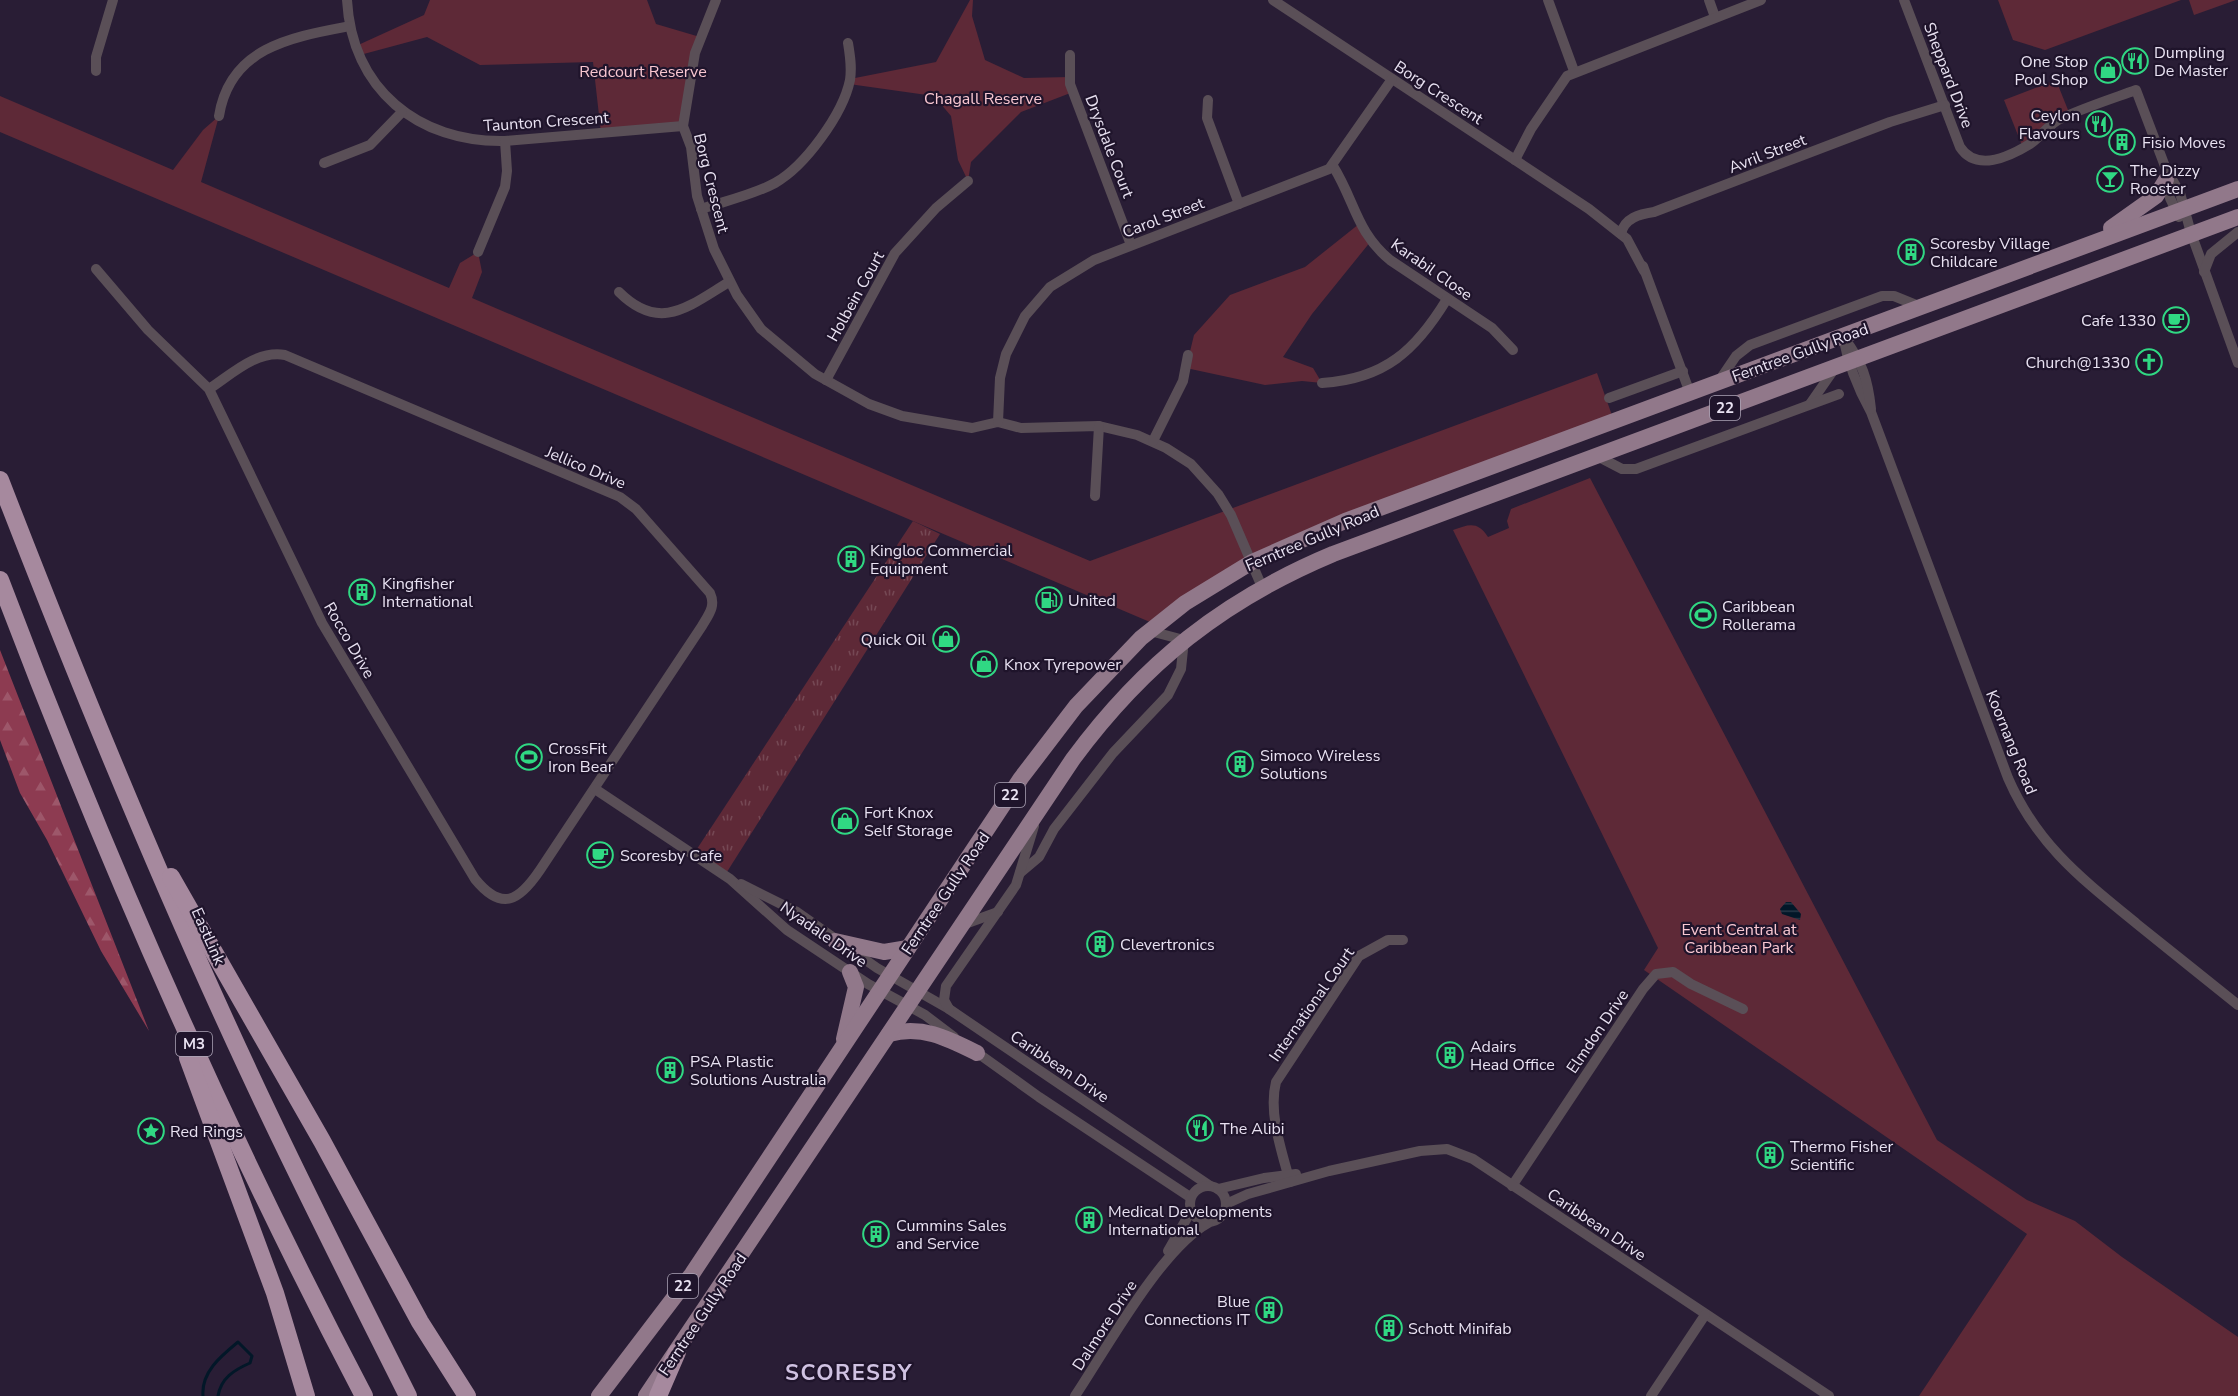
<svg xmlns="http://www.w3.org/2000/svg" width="2238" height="1396" viewBox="0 0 2238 1396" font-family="'Nunito Sans',sans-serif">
<defs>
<pattern id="grass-tufts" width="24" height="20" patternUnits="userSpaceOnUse" patternTransform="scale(1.5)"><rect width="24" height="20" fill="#5e2937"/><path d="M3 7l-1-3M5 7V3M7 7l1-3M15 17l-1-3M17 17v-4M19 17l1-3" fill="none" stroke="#754854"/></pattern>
<pattern id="forest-firs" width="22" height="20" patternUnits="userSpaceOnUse" patternTransform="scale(1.5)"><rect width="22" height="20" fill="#8d3b51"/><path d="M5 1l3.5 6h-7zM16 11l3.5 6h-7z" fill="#9d576a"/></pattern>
<pattern id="water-rules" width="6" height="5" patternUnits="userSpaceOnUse" patternTransform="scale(1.5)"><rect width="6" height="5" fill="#021728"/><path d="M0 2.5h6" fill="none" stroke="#273848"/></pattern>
</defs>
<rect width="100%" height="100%" fill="#291d35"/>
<!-- grass -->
<path fill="url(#grass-tufts)" d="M913 521 940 534 725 875 693 855Z"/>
<!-- forest -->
<path fill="url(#forest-firs)" d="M0 650 149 1031 101 951 47 840 20 793 0 740Z"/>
<!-- green -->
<g fill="#5e2937">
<path d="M430 0H647L656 24 700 37 684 121 601 133 593 62 480 65 427 37 360 55 356 46 424 15Z"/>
<path d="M970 0H973L972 16 985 60 1024 78 1070 77 1073 92 1021 112 971 162 968 181 958 160 951 116 934 96 849 84 850 79 936 62Z"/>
<path d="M1998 0H2181L2045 50 2013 40Z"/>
<path d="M2189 0H2236L2194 15Z"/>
<path d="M2056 80 2070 115 2023 148 2004 100Z"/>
<path d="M0 96 173 170 203 130 219 116 201 182 449 288 460 263 478 252 482 272 472 298 1090 561 1597 373 1614 421 1308 536 1157 625 0 132Z"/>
<path d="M1359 224 1371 241 1312 314 1283 357 1313 368 1322 383 1302 381 1265 385 1186 368 1194 335 1230 295 1305 267Z"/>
<path d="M1590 478 1937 1140 2027 1200 2075 1221 2122 1257 2238 1337V1396H1919L2027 1234 1644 970 1658 948 1453 530C1469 524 1478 521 1488 537L1509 528 1507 521 1511 509Z"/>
</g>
<!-- water -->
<path fill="url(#water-rules)" d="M1786 902H1791L1801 914 1800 920 1782 914 1780 909Z"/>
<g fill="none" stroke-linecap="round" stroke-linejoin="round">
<!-- stream -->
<path stroke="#021728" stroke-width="3" d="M203 1396C201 1372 221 1356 238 1342L252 1356 250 1363C234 1370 221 1378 218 1396"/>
<!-- street -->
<g stroke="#5a4f57" stroke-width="10">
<path d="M347 0C352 89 418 143 505 141L683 126"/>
<path d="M716 0 695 53 683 126 691 147 697 196 714 249 737 295 761 329 815 374 869 404 902 416 972 428 998 422 1021 428 1099 426 1137 435 1166 448 1191 464 1218 494 1231 515 1262 587"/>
<path d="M1273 0 1589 209 1627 239 1644 271"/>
<path d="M1548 0 1574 71"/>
<path d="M1709 0 1715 17"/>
<path d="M1904 0 1960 147C1976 172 2009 157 2030 144 2041 137 2049 123 2062 118 2086 107 2111 99 2136 90L2166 169 2180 193 2191 233 2238 363"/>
<path d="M1070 55V84L1131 245"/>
<path d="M96 71V57L113 0"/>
<path d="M1208 100 1207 118 1239 204"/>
<path d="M219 116C230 47 292 37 350 26"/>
<path d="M1515 160 1531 129 1567 76 1761 0"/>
<path d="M324 163 370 145 402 112"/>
<path d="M1333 166C1355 201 1356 232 1390 260L1492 328 1513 350"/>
<path d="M2166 179 2170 198 2179 217"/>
<path d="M701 209C725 201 753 195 775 183 805 166 843 114 850 80 852 67 850 55 848 43"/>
<path d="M1621 234C1624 218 1640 214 1654 212L1890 122 1945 105"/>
<path d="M478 252 505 187 507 171 505 141"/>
<path d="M1643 266 1690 393"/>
<path d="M96 269 148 330 209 389 322 623 475 879C502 912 519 901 540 870L702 626C709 614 716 606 710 593L636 509 620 497 285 355C256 350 232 374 209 389"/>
<path d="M2204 272 2211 254 2238 232"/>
<path d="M619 292C660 333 689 306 729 282"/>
<path d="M1843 336C1848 365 1857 387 1871 412L2008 778C2037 845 2082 879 2137 924 2171 951 2204 978 2238 1005"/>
<path d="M1844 338C1862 361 1868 380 1871 409"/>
<path d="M826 380 895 253 936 208 968 181"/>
<path d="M1719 381 1736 356 1750 345 1882 296H1894L1921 307"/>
<path d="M1322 383C1385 379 1416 350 1447 299"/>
<path d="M1609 398 1683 371"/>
<path d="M1810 404 1835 368"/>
<path d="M998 422 1000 378 1006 354 1025 316 1050 287 1094 260 1329 169 1392 79"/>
<path d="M1153 441 1183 381 1188 355"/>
<path d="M1597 456 1622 469H1636L1839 394"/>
<path d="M1095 496 1099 426"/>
<path d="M595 789 730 879 787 930 868 984 925 1015 954 1037"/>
<path d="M1020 873 1039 857 1054 829 1113 753 1168 695 1181 669 1184 640 1150 631"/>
<path d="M741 884 797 912 877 968 949 1009 1210 1186"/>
<path d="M962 925 998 912"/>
<path d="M949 1009 944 1000 946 986 1016 885 1034 826"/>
<path d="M972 1049 1039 1097 1190 1197"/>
<path d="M1290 1182C1282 1152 1268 1113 1276 1082L1359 956 1388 940H1403"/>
<circle cx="1208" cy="1204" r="18"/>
<path d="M1512 1186 1643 989 1656 974 1673 972 1691 984 1743 1009"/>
<path d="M1218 1189 1264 1178 1296 1174"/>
<path d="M1226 1204 1248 1194 1329 1171 1420 1151 1447 1149 1473 1159 1829 1396"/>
<path d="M1168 1251 1191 1211"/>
<path d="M1075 1396C1107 1348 1161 1249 1208 1223"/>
<path d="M1651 1396 1705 1315"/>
</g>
<!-- primary -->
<g stroke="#91788a" stroke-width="16">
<path d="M2111 228 2156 196 2166 180"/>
<path d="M835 941 884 952 908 948"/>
<path d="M889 1034C922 1025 947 1038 977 1053"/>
<path d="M844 1039 856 987 850 972"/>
<path d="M599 1396 692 1274 1021 778 1076 706 1141 638 1185 603 1252 562 1345 521 2238 189"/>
<path d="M646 1396 1073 759C1144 663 1223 600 1333 554L2238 217"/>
</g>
<!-- highway -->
<g stroke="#a6899e" stroke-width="18">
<path d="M0 480C77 679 158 877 248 1070 299 1180 354 1288 408 1396"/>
<path d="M0 580C105 858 226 1133 364 1396"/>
<path d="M171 877 322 1141 420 1322 467 1396"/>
<path d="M188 1058 275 1293 306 1396"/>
<path d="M658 1396 677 1352"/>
</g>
</g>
<!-- icons -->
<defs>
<g id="restaurant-ring" transform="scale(1.35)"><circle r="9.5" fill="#1f142b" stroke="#30d883" stroke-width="1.5"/><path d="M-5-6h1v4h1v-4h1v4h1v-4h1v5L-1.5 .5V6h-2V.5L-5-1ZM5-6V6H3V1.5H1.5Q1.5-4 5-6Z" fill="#30d883"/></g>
<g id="shop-ring" transform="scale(1.35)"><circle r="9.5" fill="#1f142b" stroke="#30d883" stroke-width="1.5"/><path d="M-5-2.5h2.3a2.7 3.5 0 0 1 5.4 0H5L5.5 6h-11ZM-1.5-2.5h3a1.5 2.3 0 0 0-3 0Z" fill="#30d883"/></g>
<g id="building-ring" transform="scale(1.35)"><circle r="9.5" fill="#1f142b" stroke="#30d883" stroke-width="1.5"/><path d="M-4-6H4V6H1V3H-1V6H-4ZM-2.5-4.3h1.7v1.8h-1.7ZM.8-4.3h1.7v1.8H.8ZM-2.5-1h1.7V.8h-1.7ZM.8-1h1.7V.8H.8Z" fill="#30d883"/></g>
<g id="bar-ring" transform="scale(1.35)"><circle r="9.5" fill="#1f142b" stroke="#30d883" stroke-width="1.5"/><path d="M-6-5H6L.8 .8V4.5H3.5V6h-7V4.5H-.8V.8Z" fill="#30d883"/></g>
<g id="cafe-ring" transform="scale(1.35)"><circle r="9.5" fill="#1f142b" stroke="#30d883" stroke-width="1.5"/><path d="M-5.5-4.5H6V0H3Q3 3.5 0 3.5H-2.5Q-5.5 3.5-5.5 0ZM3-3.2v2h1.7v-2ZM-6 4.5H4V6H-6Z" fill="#30d883"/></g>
<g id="church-ring" transform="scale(1.35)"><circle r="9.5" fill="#1f142b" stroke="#30d883" stroke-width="1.5"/><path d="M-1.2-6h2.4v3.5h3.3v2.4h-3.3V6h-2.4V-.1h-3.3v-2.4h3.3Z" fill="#30d883"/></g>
<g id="fuel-ring" transform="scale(1.35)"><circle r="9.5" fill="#1f142b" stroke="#30d883" stroke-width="1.5"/><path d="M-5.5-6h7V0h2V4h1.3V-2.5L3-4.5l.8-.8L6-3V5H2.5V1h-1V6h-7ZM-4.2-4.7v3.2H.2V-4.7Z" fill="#30d883"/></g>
<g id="stadium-ring" transform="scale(1.35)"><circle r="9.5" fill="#1f142b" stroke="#30d883" stroke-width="1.5"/><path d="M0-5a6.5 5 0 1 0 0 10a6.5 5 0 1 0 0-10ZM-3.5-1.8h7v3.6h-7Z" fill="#30d883"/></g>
<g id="sight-ring" transform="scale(1.35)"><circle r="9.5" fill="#1f142b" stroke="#30d883" stroke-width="1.5"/><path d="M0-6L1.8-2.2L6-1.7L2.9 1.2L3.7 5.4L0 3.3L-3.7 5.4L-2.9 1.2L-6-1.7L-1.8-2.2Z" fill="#30d883"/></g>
</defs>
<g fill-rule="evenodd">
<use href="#restaurant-ring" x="2135" y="61"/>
<use href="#shop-ring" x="2108" y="70"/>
<use href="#restaurant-ring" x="2099" y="124"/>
<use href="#building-ring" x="2122" y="142"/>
<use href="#bar-ring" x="2110" y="179"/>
<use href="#building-ring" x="1911" y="252"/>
<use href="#cafe-ring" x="2176" y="320"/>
<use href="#church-ring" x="2149" y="362"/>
<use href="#building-ring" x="851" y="559"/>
<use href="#building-ring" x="362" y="592"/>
<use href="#fuel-ring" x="1049" y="600"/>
<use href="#stadium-ring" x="1703" y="615"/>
<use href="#shop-ring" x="946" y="639"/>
<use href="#shop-ring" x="984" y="664"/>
<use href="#stadium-ring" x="529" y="757"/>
<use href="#building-ring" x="1240" y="764"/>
<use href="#shop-ring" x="845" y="821"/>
<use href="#cafe-ring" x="600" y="855"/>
<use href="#building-ring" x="1100" y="944"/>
<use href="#building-ring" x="1450" y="1055"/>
<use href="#building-ring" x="670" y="1070"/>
<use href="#restaurant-ring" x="1200" y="1128"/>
<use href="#sight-ring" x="151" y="1131"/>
<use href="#building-ring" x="1770" y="1155"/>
<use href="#building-ring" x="1089" y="1220"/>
<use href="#building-ring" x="876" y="1234"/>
<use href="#building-ring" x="1269" y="1310"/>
<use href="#building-ring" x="1389" y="1328"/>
</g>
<g text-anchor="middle" stroke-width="4.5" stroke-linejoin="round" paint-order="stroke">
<!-- shield labels -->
<g fill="#1f142b" stroke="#aca4b6" stroke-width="1.5">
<rect x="1710" y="396" width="30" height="24" rx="4.5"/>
<rect x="995" y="783" width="30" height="24" rx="4.5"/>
<rect x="176" y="1032" width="36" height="24" rx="4.5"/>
<rect x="668" y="1274" width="30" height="24" rx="4.5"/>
</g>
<g font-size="15" font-weight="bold" fill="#e9e2f2">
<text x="1725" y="413">22</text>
<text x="1010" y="800">22</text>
<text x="194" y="1049">M3</text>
<text x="683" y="1291">22</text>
</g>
<!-- poi labels -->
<g font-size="16" fill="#e9e2f2" stroke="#1f142b" text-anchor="start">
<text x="2154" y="58">Dumpling<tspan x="2154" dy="18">De Master</tspan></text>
<text x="2088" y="67" text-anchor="end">One Stop<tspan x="2088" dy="18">Pool Shop</tspan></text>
<text x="2080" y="121" text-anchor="end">Ceylon<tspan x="2080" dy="18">Flavours</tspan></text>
<text x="2142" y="148">Fisio Moves</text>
<text x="2130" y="176">The Dizzy<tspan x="2130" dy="18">Rooster</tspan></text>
<text x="1930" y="249">Scoresby Village<tspan x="1930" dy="18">Childcare</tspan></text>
<text x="2156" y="326" text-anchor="end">Cafe 1330</text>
<text x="2130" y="368" text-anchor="end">Church@1330</text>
<text x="870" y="556">Kingloc Commercial<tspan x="870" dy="18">Equipment</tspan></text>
<text x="382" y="589">Kingfisher<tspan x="382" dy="18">International</tspan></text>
<text x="1068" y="606">United</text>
<text x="1722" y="612">Caribbean<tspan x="1722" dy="18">Rollerama</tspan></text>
<text x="926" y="645" text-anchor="end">Quick Oil</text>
<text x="1004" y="670">Knox Tyrepower</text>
<text x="548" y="754">CrossFit<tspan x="548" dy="18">Iron Bear</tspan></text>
<text x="1260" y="761">Simoco Wireless<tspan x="1260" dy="18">Solutions</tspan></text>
<text x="864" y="818">Fort Knox<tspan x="864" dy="18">Self Storage</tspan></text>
<text x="620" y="861">Scoresby Cafe</text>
<text x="1120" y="950">Clevertronics</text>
<text x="1470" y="1052">Adairs<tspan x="1470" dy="18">Head Office</tspan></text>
<text x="690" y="1067">PSA Plastic<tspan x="690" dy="18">Solutions Australia</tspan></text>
<text x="1220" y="1134">The Alibi</text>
<text x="170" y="1137">Red Rings</text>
<text x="1790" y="1152">Thermo Fisher<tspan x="1790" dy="18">Scientific</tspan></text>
<text x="1108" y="1217">Medical Developments<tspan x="1108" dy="18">International</tspan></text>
<text x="896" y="1231">Cummins Sales<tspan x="896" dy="18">and Service</tspan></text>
<text x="1250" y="1307" text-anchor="end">Blue<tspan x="1250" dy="18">Connections IT</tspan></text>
<text x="1408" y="1334">Schott Minifab</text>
</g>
<!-- park labels -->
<g font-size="16" fill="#f9c7d1" stroke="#1f142b">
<text x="643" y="77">Redcourt Reserve</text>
<text x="983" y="104">Chagall Reserve</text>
<text x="1739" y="935">Event Central at<tspan x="1739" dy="18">Caribbean Park</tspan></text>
</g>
<!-- street labels -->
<g font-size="16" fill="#e9e2f2" stroke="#1f142b">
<text transform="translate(1949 75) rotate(69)" y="6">Sheppard Drive</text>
<text transform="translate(1439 92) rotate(33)" y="6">Borg Crescent</text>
<text transform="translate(546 121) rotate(-4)" y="6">Taunton Crescent</text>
<text transform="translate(1110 146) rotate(69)" y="6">Drysdale Court</text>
<text transform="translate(1767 153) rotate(-21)" y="6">Avril Street</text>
<text transform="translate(712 183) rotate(76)" y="6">Borg Crescent</text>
<text transform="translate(1163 217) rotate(-21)" y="6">Carol Street</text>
<text transform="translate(1432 269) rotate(35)" y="6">Karabil Close</text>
<text transform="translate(855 296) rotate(-61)" y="6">Holbein Court</text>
<text transform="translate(1800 352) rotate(-20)" y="6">Ferntree Gully Road</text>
<text transform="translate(586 467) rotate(23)" y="6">Jellico Drive</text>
<text transform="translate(1312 538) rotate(-23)" y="6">Ferntree Gully Road</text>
<text transform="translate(350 640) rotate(60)" y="6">Rocco Drive</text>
<text transform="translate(2012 742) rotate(68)" y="6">Koornang Road</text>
<text transform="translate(945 893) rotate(-56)" y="6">Ferntree Gully Road</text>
<text transform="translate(824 934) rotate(35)" y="6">Nyadale Drive</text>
<text transform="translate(209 936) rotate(66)" y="6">EastLink</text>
<text transform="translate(1311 1004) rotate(-55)" y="6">International Court</text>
<text transform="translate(1597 1031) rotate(-56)" y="6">Elmdon Drive</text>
<text transform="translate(1060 1066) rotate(34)" y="6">Caribbean Drive</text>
<text transform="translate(1597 1224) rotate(34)" y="6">Caribbean Drive</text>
<text transform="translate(702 1314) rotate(-56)" y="6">Ferntree Gully Road</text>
<text transform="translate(1104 1325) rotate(-57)" y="6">Dalmore Drive</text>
</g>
<!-- district labels -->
<g font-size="22" font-weight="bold" letter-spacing="1.5" fill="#d0c2e2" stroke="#1f142b">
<text x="849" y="1380">SCORESBY</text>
</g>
</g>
</svg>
